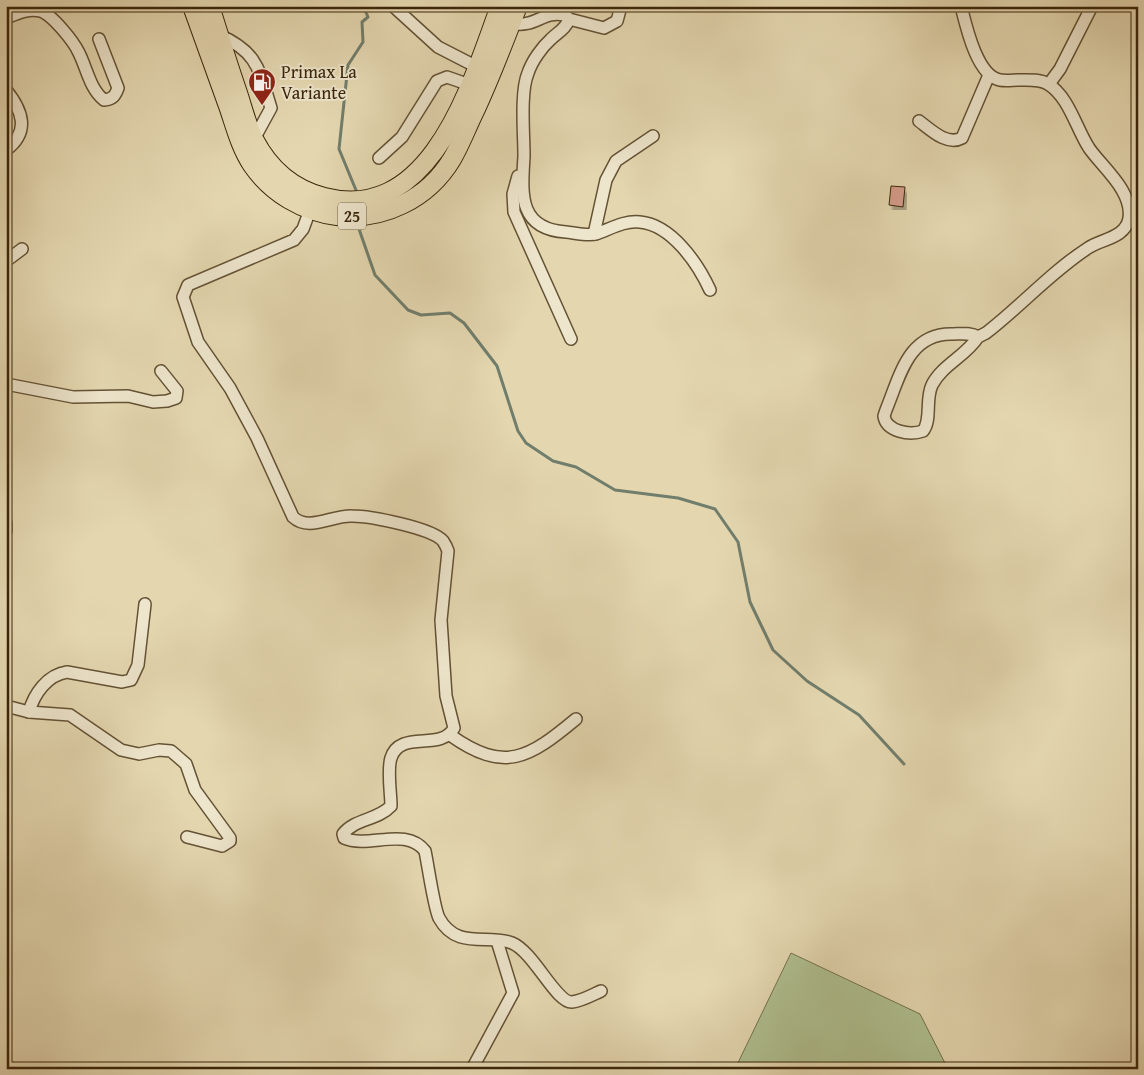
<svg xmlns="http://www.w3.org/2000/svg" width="1144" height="1075" viewBox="0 0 1144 1075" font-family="'Gentium Book Plus',serif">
<defs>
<filter id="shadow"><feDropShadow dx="3" dy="5.5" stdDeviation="1" flood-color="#0004"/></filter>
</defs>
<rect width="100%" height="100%" fill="#e4d7b0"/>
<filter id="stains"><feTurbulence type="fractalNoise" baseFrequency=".004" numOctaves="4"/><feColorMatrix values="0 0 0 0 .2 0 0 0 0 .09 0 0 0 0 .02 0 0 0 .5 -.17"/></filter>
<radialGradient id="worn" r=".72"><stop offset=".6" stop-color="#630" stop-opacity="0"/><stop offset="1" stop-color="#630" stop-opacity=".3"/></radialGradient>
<!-- green -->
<path fill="#afbf8f" stroke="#74724c" d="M791 953 920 1014 948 1069H735Z"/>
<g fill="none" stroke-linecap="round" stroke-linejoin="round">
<!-- stream -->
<g stroke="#717e6c" stroke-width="3">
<path d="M358 195 339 149 348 65 363 42 362 22 368 17 363 6"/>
<path d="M359 229 375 275 408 310 421 315 450 313 464 323 497 366 518 431 526 443 553 461 576 467 615 490 678 498 715 509 738 542 750 602 773 650 807 681 859 715 904 764"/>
</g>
</g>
<!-- building -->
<path fill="#d69c8b" stroke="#3a260a" filter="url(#shadow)" d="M891 186 905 187 903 207 889 205Z"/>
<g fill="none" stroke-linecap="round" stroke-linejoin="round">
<!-- minor casing -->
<g stroke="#645234" stroke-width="14">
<g id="minor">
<path d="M393 6 438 47 477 67"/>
<path d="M556 6 569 19 604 28 617 21 621 6"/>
<path d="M961 6C966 26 977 76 1000 80 1006 81 1013 80 1019 80 1028 80 1040 79 1048 84 1069 97 1076 128 1089 148 1102 167 1133 191 1129 218 1126 238 1101 239 1088 248 1051 272 1021 306 986 333L978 337C970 332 960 334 951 334 908 334 900 376 886 410L884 416C886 431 909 436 923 431 932 420 925 399 932 385 942 365 966 356 978 337"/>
<path d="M6 18C16 14 29 8 40 11 52 14 74 42 79 53 87 69 90 89 104 100 113 99 115 96 118 88L99 39"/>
<path d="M569 19C566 29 558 32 551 39 542 47 532 61 528 73 520 92 524 134 524 156 522 192 517 229 566 232 575 233 588 236 596 234 610 229 625 220 640 222 672 225 698 264 710 290"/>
<path d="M511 23C535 29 543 10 564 15"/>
<path d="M219 35C258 52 259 70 271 108L254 139"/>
<path d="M1049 84 1060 69 1092 6"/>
<path d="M6 90C23 111 30 132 6 150"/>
<path d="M919 121C931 130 947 146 962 138L989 75"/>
<path d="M379 158 402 137 437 81 447 77 470 85"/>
<path d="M518 176 513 194 514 212 571 339"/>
<path d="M310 210 303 229 294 240 188 285 183 297 198 342 230 388 257 438 293 517C309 532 332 515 352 516 370 516 432 528 443 541 445 544 447 548 448 551L441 620 446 696 454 728C441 752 400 729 391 758 387 769 391 794 391 806 378 820 354 819 343 834L344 838C369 849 406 826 425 851 428 865 434 908 439 918 457 951 489 933 512 943 534 952 556 1003 572 1002 582 1001 592 995 601 991"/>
<path d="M594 234 606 180 616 161 653 136"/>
<path d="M6 261 22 249"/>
<path d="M6 384 73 397 128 396 153 402 167 401 176 398 177 391 161 371"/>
<path d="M6 523V531"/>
<path d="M6 706 29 712 70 715 121 750 139 754 159 750 171 751 186 764 195 790 230 838V841L222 846 187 837"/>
<path d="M29 712C34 694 47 675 67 672L122 682 131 680 138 665 145 604"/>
<path d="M450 735C505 774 529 758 576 719"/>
<path d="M472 1069 513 993 497 941"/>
</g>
</g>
<!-- highway casing -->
<g stroke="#3a260a" stroke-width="20">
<g id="highway">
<path d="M192 6C204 39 216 73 228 106 235 126 240 147 252 165 271 193 303 212 337 216 383 221 428 199 452 159 461 144 467 127 475 111 491 77 504 42 518 6"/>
<path d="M210 6C219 35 228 64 238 93 243 108 247 125 254 139 269 168 293 189 324 197 432 225 472 81 500 6"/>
</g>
</g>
<!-- minor -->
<use href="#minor" stroke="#ede5cc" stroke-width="11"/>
<!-- highway -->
<use href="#highway" stroke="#e4d7b0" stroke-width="18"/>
</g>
<!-- icons -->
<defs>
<g id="fuel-pin" transform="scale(1.4375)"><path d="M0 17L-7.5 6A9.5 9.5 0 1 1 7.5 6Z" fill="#8f2418" stroke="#ede5cc"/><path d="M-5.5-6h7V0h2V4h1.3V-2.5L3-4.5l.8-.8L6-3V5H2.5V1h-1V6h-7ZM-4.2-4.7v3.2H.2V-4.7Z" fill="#fff"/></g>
</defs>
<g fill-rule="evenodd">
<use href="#fuel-pin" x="262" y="82"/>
</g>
<g text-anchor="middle" stroke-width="4" stroke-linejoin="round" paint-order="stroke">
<!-- shield labels -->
<rect fill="#ede5cc" stroke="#705f44" stroke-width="1" x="338" y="202.5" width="28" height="27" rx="4"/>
<g font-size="16" font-weight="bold" fill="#3a260a">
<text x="352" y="222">25</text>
</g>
<!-- poi labels -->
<g font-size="18" fill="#3a260a" stroke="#ede5cc" text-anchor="start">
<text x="281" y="78">Primax La<tspan x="281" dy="21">Variante</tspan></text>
</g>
</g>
<!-- margin -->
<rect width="1144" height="1075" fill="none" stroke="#e4d7b0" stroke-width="25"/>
<rect x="8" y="8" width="1129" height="1060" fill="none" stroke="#3a260a" stroke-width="2.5"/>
<rect x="12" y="12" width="1119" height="1050" fill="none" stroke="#3a260a"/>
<rect width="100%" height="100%" filter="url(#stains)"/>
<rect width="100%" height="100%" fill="url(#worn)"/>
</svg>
